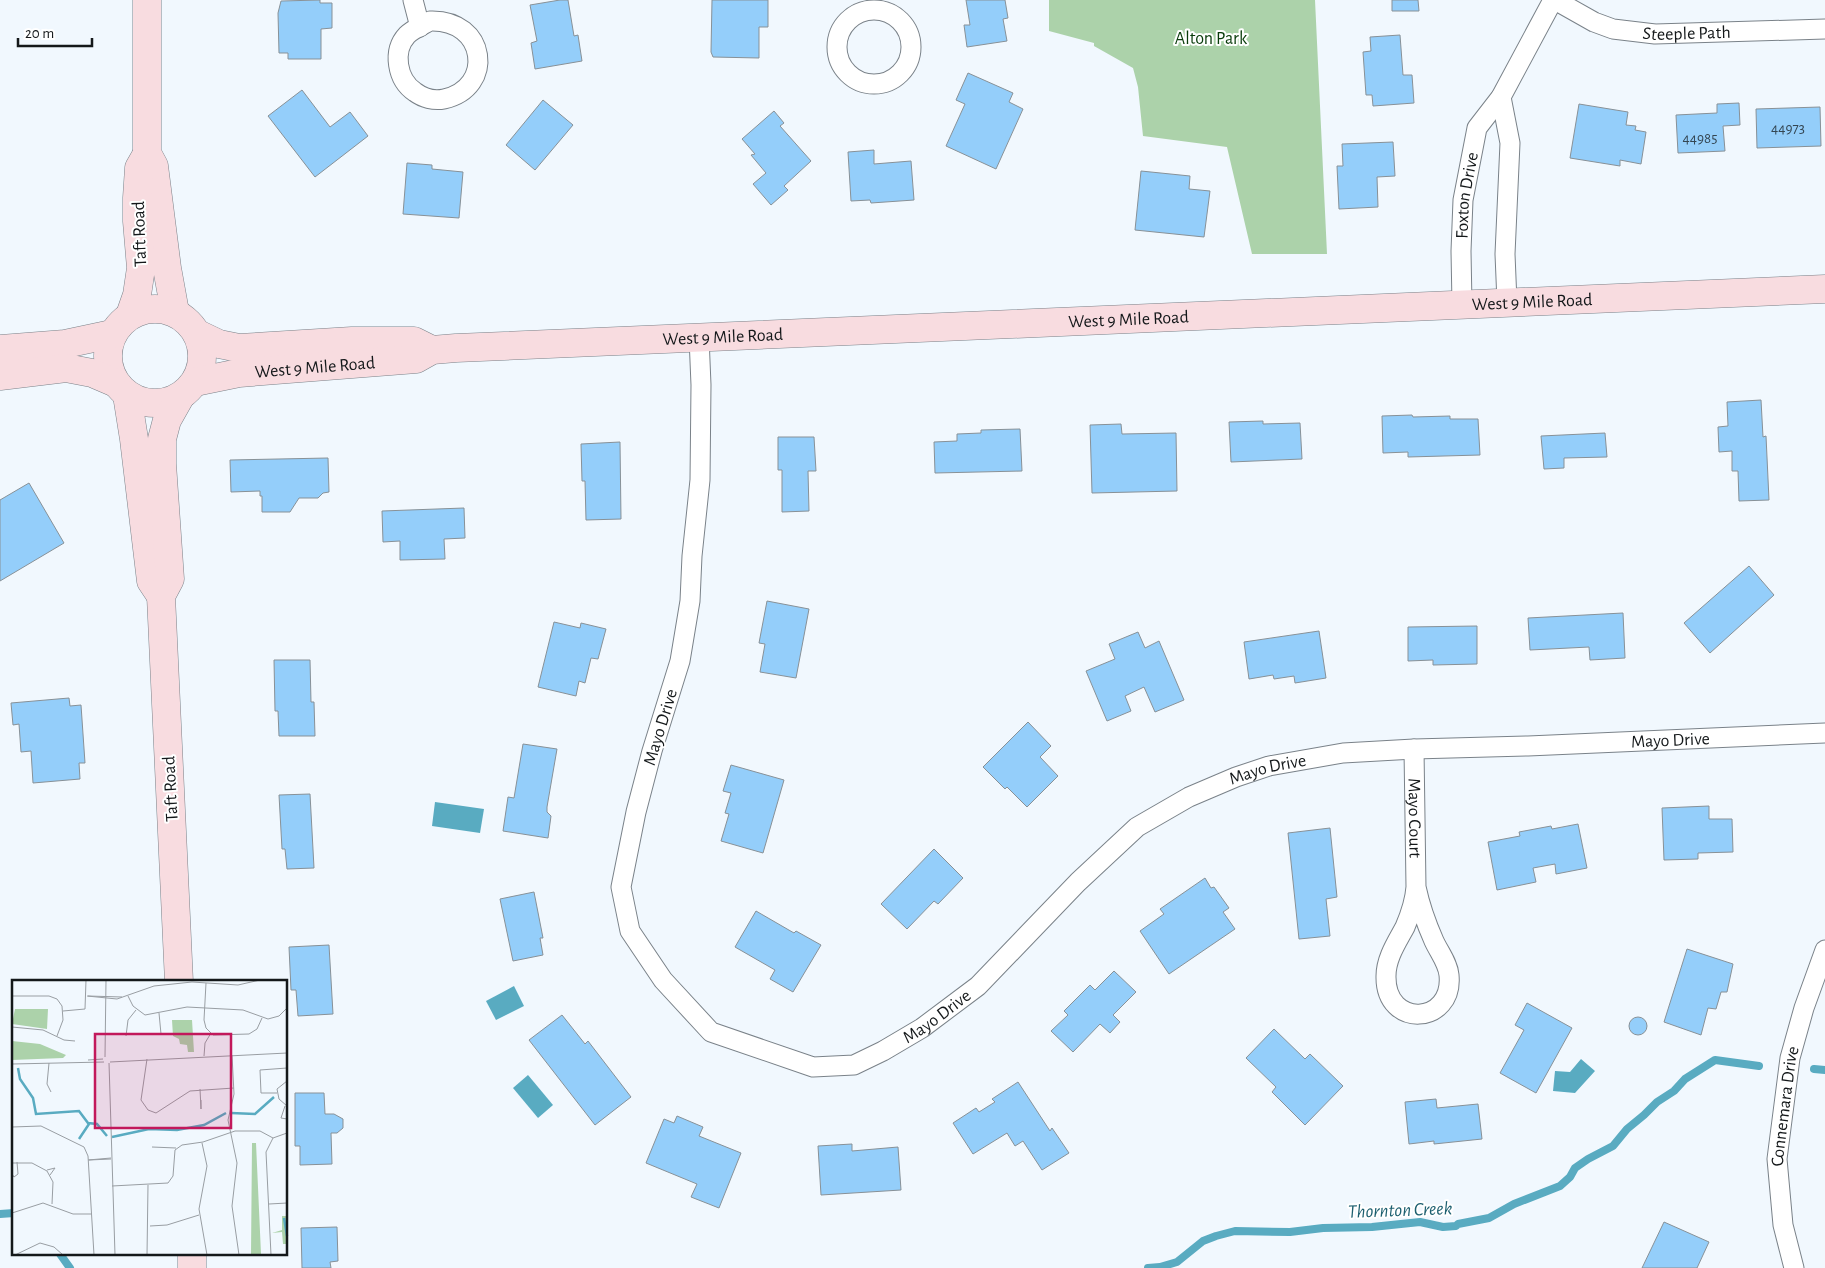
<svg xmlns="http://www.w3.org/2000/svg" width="1825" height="1268" viewBox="0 0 1825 1268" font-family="'Alegreya Sans',sans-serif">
<rect width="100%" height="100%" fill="#f1f8fe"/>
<!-- green -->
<path fill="#acd2aa" d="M1049 0H1315L1327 254H1252L1227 147 1143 136 1138 87 1133 68 1094 46V43L1049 31Z"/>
<!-- water -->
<g fill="#59abc1">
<path d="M435 802 484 809 480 833 432 826Z"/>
<path d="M514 986 524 1006 496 1020 486 1001Z"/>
<path d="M1581 1059 1595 1071 1575 1093 1553 1091 1555 1071 1570 1072Z"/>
<path d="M528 1075 553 1105 538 1118 513 1088Z"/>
</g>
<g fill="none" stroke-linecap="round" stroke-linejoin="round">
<!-- stream -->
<g stroke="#59abc1" stroke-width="8">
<path d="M1814 1069 1825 1070"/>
<path d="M0 1214 14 1213"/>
<path d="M60 1254 70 1268"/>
<path d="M1148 1268 1160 1267 1177 1262 1203 1241 1216 1236 1235 1231 1290 1232 1323 1228 1372 1227 1420 1222 1443 1227 1456 1226 1458 1224 1489 1218 1514 1204 1560 1186 1570 1177 1575 1168 1588 1159 1613 1146 1627 1129 1644 1115 1657 1102 1674 1091 1685 1079 1715 1060 1759 1066"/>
</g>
</g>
<!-- building -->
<g fill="#94cefa" stroke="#889197">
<path d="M320 0V3H332V28L321 29V59H288V53H279L278 13 281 1Z"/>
<path d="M560 0H568L574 36 578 35 582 61 535 69 531 43 537 41 530 5Z"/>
<path d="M712 0H768V27H759V58L713 57 711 52Z"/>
<path d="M966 0H1005L1008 18 1003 19 1007 41 967 47 964 25H970Z"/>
<path d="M1392 0H1418L1419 11H1392Z"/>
<path d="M1400 35 1403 75H1412L1414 103 1373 106 1372 95H1366L1363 52 1371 51 1370 37Z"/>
<path d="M968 73 1013 93 1009 102 1023 109 996 169 946 146 965 104 956 100Z"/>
<path d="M302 90 330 127 350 112 368 136 315 177 268 116Z"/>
<path d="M543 100 573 125 535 170 506 145Z"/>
<path d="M1739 103 1740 125 1723 126 1725 151 1678 153 1676 115 1717 113V104Z"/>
<path d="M1579 104 1628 112 1626 125 1636 126 1635 130 1646 132 1641 164 1620 160V166L1570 158Z"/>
<path d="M1820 107 1821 146 1757 148 1756 109Z"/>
<path d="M774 111 784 123 780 126 811 161 784 186 788 190 771 205 753 184 766 173 751 155 755 154 742 139Z"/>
<path d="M1393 142 1395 176 1377 177 1378 207 1339 209 1337 166H1343L1342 144Z"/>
<path d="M874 150V164L911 161 914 200 871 203 870 200 851 201 848 152Z"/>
<path d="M407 163 432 165V169L463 172 459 218 403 214Z"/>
<path d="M1141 171 1190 176 1189 189 1210 191 1204 237 1135 230Z"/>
<path d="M1761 400 1763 437 1766 436 1769 500 1739 501 1738 471H1732V451L1719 452 1718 427 1728 426 1727 402Z"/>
<path d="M1412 415 1413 417 1450 416V419H1478L1480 455 1408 457V452L1383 453 1382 416Z"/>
<path d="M1263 421V424L1300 423 1302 459 1231 462 1229 422Z"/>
<path d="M1121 424 1122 434 1176 433 1177 491 1092 493 1090 425Z"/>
<path d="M1020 429 1022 471 935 473 934 442 957 441V434L981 433V430Z"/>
<path d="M1605 433 1607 457 1564 458V468L1544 469 1541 436Z"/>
<path d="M778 437H814L816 471H808L809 511 782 512V470H778Z"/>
<path d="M620 442 621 519 586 520 585 481H582L581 444Z"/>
<path d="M328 458 329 492 323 493 318 498H299L290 512H262V496H260V491L231 492 230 460Z"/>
<path d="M29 483 64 543 0 581V500Z"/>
<path d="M464 508 465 538 444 539 445 559 400 560V541L383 542 382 511Z"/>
<path d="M1749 566 1774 595 1710 653 1684 623Z"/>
<path d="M767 601 809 609 796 678 760 672 765 644 759 643Z"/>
<path d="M1623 613 1625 658 1590 660 1589 647 1530 650 1528 618Z"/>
<path d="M554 622 580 628 581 623 606 629 598 659 591 658 585 683 579 681 576 696 538 687Z"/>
<path d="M1477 626V664L1433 665V660L1408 661V627Z"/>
<path d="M1319 631 1326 678 1295 683 1294 676 1274 679 1273 675 1249 679 1244 642Z"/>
<path d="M1138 632 1145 648 1159 641 1184 700 1155 712 1144 687 1125 696 1131 711 1107 721 1086 671 1115 659 1109 644Z"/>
<path d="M274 660H310L311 702H314L315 736H279L278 711H275Z"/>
<path d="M69 698 70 706 81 705 85 763H79L80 779 33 783 31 751 21 752 19 724 13 725 11 703Z"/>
<path d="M1028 722 1051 746 1040 757 1058 776 1027 807 1007 787 1005 789 983 767Z"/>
<path d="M523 744 557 749 547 807V812L551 816 548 838 503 831 508 797 514 798Z"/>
<path d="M731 765 784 780 763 853 721 841 729 814 725 813 731 793 723 791Z"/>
<path d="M310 794 314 868 287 869 285 849H282L279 795Z"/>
<path d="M1709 806V819H1732L1733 852 1698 853V859L1664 860 1662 808Z"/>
<path d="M1578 824 1587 868 1556 874 1555 864 1533 868 1536 882 1497 890 1488 842 1520 836 1519 832 1551 826 1552 829Z"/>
<path d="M1330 828 1337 897 1326 899 1330 936 1299 939 1288 833Z"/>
<path d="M934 849 963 878 938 904 934 901 907 929 881 904Z"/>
<path d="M1205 878 1211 888 1214 887 1229 908 1223 912 1235 929 1169 974 1140 931 1164 914 1160 909Z"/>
<path d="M534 892 543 938H540L543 955 513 961 500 899Z"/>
<path d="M756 911 794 933 796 931 821 945 793 992 770 979 775 970 735 947Z"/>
<path d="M329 945 333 1014 298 1016 296 990H291L289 947Z"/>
<path d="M1687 949 1733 964 1727 992H1721L1716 1009 1708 1008 1701 1035 1664 1022Z"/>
<path d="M1114 971 1136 992 1113 1015 1120 1022 1110 1033 1100 1024 1073 1052 1051 1031 1068 1015 1064 1011 1090 985 1095 990Z"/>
<path d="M1527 1003 1572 1028 1536 1093 1500 1073 1524 1030 1515 1025Z"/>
<path d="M562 1015 585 1044 588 1041 631 1097 595 1125 529 1040Z"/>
<circle cx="1638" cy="1026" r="9"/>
<path d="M1274 1029 1305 1059 1310 1054 1343 1086 1305 1125 1272 1092 1276 1087 1246 1058Z"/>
<path d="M1018 1082 1050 1131 1052 1128 1069 1153 1042 1170 1023 1141 1015 1146 1007 1133 973 1154 953 1123 976 1108 979 1112 995 1102 992 1099Z"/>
<path d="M295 1093H324L325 1114H334L343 1119V1128L337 1133H331L332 1164 300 1165V1146H295Z"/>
<path d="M1436 1099 1437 1108 1478 1104 1482 1139 1434 1144V1141L1409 1144 1405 1102Z"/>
<path d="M677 1116 703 1127 699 1136 741 1153 719 1208 691 1197 697 1184 646 1163 664 1119 674 1123Z"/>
<path d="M852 1144V1151L898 1147 901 1190 821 1195 818 1146Z"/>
<path d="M1664 1222 1709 1242 1697 1268H1642Z"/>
<path d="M337 1227 338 1261 330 1262 331 1268H302L301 1228Z"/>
</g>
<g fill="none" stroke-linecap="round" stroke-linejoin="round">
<!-- street casing -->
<g stroke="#7a8289" stroke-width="21">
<g id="street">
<path d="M413 0 420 27"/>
<path id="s1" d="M1555 0 1594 22 1613 29 1655 34 1825 29"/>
<circle cx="874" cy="47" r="37"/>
<path d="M430 21C487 19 495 88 444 99 434 101 423 98 415 92 397 80 392 51 407 35 413 29 423 25 430 21Z"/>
<path d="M1501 97 1510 143 1505 254 1507 302"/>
<path id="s2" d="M1462 304 1461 251 1463 200 1477 128 1501 97 1553 0"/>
<path id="s3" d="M699 337 701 385 700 480 692 556 690 601 680 661 652 751 636 812 621 887 630 931 663 980 711 1032 813 1067 854 1065 883 1051 922 1028 978 986 1078 882 1137 827 1189 797 1236 777 1269 766 1343 753 1414 749 1528 746 1825 733"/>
<path id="s4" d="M1414 749 1416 887C1415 901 1411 913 1405 927 1397 942 1386 958 1386 976 1385 1029 1454 1025 1449 975 1448 963 1439 952 1434 941 1426 923 1420 906 1416 887"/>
<path id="s5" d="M1794 1268 1783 1225 1777 1159 1790 1058 1804 1008 1825 950"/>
</g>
</g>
<!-- secondary casing -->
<g stroke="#7a8289" stroke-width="29">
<g id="secondary">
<path d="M147 0V153L154 166 167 268 175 312"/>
<circle cx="155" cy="356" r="47"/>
<path d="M130 315 137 295 141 268 137 221V198L139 168 147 154"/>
<path d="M198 334 219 344 239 348 352 341H414L432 350"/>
<path d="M0 349 65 344 112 334"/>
<path d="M0 376 66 368 92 373 113 382"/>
<path id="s6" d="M195 382 239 373 416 359 432 350 456 348 1825 289"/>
<path d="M127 395 134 439 151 581 161 596"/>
<path d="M179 982 161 596 170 579 162 464V439L167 420 180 397"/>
<path d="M192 1254V1268"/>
</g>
</g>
<!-- street -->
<use href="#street" stroke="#fff" stroke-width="19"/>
<!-- secondary -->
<use href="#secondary" stroke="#f8dce0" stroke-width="28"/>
</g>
<g text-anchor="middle" stroke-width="4" stroke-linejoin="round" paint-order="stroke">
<!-- number labels -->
<g font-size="15" fill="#344652">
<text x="1788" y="133">44973</text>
<text x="1700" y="143">44985</text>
</g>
<!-- street labels -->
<g font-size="18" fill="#14181a" stroke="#fff">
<text dy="6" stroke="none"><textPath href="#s1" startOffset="139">Steeple Path</textPath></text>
<text dy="6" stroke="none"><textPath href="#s2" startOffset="109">Foxton Drive</textPath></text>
<text transform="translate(139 234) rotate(-92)" y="6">Taft Road</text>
<text dy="6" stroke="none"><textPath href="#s6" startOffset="1342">West 9 Mile Road</textPath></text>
<text dy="6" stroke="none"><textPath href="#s6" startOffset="938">West 9 Mile Road</textPath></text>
<text dy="6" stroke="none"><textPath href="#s6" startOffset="532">West 9 Mile Road</textPath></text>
<text dy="6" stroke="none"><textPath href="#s6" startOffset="121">West 9 Mile Road</textPath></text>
<text transform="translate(660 727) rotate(-73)" y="6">Mayo Drive</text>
<text dy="6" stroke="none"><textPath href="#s3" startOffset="1804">Mayo Drive</textPath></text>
<text dy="6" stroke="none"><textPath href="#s3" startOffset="1399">Mayo Drive</textPath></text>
<text transform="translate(170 789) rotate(-93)" y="6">Taft Road</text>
<text dy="6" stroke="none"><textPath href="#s4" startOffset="69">Mayo Court</textPath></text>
<text dy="6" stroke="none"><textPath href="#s3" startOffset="979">Mayo Drive</textPath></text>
<text dy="6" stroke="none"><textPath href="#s5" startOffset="164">Connemara Drive</textPath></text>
</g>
<!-- park labels -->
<g font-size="18" fill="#083b0a" stroke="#fff">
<text x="1211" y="44">Alton Park</text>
</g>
<!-- water labels -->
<g font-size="19" font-style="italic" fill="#1c5f6f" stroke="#fff">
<text transform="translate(1400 1209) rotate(-2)" y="7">Thornton Creek</text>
</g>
</g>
<!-- overview -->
<g transform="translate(12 980)">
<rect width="275" height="275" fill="#f1f8fe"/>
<path d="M3 29H36L35 49 0 44ZM160 40H180L182 72H176L175 65 168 64 167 59 161 56ZM0 61 28 64 54 75 51 78 0 80ZM240 163H244L249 274H239ZM270 236H275V264H271L270 252 260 253 270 250Z" fill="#acd2aa"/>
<path fill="none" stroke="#59abc1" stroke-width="2.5" d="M6 88 8 99 21 118 24 134 67 131 76 143 85 144 95 156M219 133 243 134 262 117M100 157 137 149 165 150 192 145 214 133M67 159 77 144M272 238 275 256"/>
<path fill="none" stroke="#999ea3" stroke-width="1" d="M194 3 192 40 194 48 201 55 237 54 245 49 250 38M0 16H37L45 19 50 26 51 40 45 56M75 16 105 19 142 6 180 2 226 5 248 0M76 16 110 17M116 16 121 26 133 35 175 27 231 30 256 39 267 36 275 28M51 31 73 29 74 0M147 33 149 54M0 47 31 50 52 60 63 61M114 56 116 40 124 30M220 75 222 114 216 140 225 183 220 226 227 275M192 76 193 63 199 53M93 77 94 0M135 79 129 120 136 130 144 133 178 111 222 108M76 80 91 79M98 82 275 73M37 83 35 104 39 112M97 83 103 275M0 84 92 82M275 101 265 109 267 119 275 126M188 109 189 129V120M265 113H249L248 90 275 88M273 126 269 138 275 139M0 147 29 146 72 167 76 176 82 275M190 163 195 186 187 229 195 275M140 167 164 168M76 180 99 178M77 180 99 179M0 183H20L35 191 41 202 40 224M35 190 43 188 38 195M0 194 2 197 6 194 5 182M100 206 156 203 161 196 163 170 170 165 191 162 223 151H248L261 158M257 224 275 223M0 233 31 223 61 234H79M138 246 155 245 187 235M3 275 28 263 42 267 51 275M135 275 136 205M259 275 254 172 261 158 275 153"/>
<path fill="#c2185b" fill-opacity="0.15" stroke="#c2185b" stroke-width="2.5" d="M83 54H219V148H83Z"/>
<rect width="275" height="275" fill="none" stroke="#14181a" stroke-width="2.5"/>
</g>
<!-- scale -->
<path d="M18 38v8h74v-8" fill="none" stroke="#14181a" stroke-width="2.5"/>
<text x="25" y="38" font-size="15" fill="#14181a" stroke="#ffffff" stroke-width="4" paint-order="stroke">20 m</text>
</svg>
